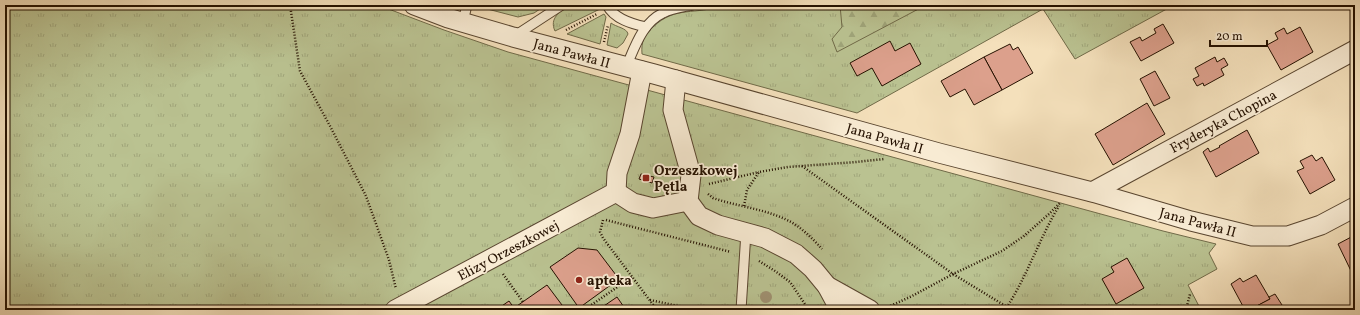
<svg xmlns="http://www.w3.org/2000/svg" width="1360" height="315" viewBox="0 0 1360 315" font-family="Vollkorn,serif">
<defs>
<pattern id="grass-tufts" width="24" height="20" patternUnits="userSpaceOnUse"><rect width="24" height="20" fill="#bac291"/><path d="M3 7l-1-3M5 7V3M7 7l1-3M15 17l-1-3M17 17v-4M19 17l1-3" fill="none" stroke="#a0a67b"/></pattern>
<pattern id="forest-firs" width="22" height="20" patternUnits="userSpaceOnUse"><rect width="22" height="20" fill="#bac291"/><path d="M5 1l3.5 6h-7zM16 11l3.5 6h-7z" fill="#a0a67b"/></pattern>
</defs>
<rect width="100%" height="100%" fill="#f4e0bb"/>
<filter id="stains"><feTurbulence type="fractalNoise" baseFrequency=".005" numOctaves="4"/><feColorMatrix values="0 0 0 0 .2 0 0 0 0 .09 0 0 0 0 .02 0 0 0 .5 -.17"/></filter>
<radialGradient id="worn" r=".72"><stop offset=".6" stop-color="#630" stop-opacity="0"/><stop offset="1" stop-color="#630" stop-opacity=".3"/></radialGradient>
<!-- grass -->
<g fill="url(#grass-tufts)" stroke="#706a48">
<path d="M5 5H378L444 30 508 52 1163 231 1216 244 1209 253 1217 269 1188 285 1201 310H5Z"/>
<path d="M472 5H546L534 13 518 17Z"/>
<path d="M569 5H598L600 9 555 31C549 18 560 12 569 5Z"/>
<path d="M722 5H1174L1075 59 1043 9 857 113 642 54C641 42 644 35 653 27 676 5 696 16 722 5Z"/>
<path d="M604 14 606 17 600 44 567 34Z"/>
<path d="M611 23C616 27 627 28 628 34L623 43 617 48 607 45Z"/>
</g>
<!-- forest -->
<path fill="url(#forest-firs)" stroke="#706a48" d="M840 5H926L837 52 832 39 842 27Z"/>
<!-- building -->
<g fill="#dca08c" stroke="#251100">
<path d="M1163 24 1174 43 1141 61 1130 42 1140 37 1142 41 1156 33 1154 29Z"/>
<path d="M1300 27 1313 52 1281 70 1267 45 1278 39 1275 33 1284 28 1287 34Z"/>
<path d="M890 41 895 51 910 43 921 64 882 86 872 68 857 76 850 63Z"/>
<path d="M1010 44 1013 50 1018 47 1033 73 1002 90 984 57Z"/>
<path d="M984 57 1002 90 974 105 965 89 950 97 941 81Z"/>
<path d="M1215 57 1217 62 1224 58 1228 65 1221 69 1224 75 1204 86 1203 83 1197 86 1193 79 1199 76 1195 68Z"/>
<path d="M1155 71 1170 98 1154 106 1140 79Z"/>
<path d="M1147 103 1165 134 1113 165 1095 134Z"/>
<path d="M1247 130 1259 153 1216 177 1203 152 1208 148 1210 152 1220 147 1219 146Z"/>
<path d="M1312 155 1316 161 1322 157 1335 180 1310 194 1297 171 1304 168 1300 161Z"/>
<path d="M641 174 654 177 652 183 639 179Z"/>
<path d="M1355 235V271L1352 273 1338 244Z"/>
<path d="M578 248 597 250 619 279 579 308 550 267Z"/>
<path d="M1127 258 1144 288 1116 304 1102 279 1114 272 1111 267Z"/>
<path d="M1256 275 1270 299 1249 310H1245L1231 284 1240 278 1243 282Z"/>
<path d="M547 285 565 309 564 310H496L509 301 514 308Z"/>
<path d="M1275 294 1282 305 1273 310H1249L1270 299 1269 297Z"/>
<path d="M617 297 626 310H598Z"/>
</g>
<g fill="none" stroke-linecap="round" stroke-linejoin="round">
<!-- lane casing -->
<g stroke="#59452f" stroke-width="11">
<g id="lane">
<path d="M607 5C614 19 632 24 646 27"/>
<path d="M463 22 467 5"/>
<path d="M513 37 562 5"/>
<path d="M626 67C635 47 642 23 663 13 672 8 684 7 693 5"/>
<path d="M741 310 746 232"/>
</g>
</g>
<!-- street casing -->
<g stroke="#59452f" stroke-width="21">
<g id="street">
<path d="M414 5 448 18 513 37 654 74 939 153 1092 192 1191 221 1252 236H1288L1321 225 1355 207"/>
<path d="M676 80 673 110 691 175 688 201 699 216 718 225 765 238 796 254 813 269 827 286 840 310"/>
<path d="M616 192 617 173 630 134 642 71"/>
<path d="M616 192 633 203 653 208 688 201"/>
<path d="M1092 192 1355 50"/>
<path d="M827 286 870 310"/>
<path d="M395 310 616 192"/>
</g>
</g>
<!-- path -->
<g stroke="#251100" stroke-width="2.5" stroke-dasharray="1 2" stroke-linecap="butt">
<path d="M290 5 300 71 330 126 366 196 389 260 396 289"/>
<path d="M566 30 597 14"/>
<path d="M604 42 608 25"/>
<path d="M802 166 953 274 1012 310"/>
<path d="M709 184 759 172"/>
<path d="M708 194 713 198C739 207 767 209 791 222 803 229 813 239 822 249"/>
<path d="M744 206 747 190 759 172 788 167 856 162 884 159"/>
<path d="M603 220 600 232 603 238 657 310"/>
<path d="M606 220 731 252"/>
<path d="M759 261 775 271 790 282 809 310"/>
<path d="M503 274 523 302"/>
<path d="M650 300 697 310"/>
<path d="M888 307 912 296 953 274 1002 251 1024 236 1049 214 1060 203"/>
<path d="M584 310 632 277"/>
<path d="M1005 310C1027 277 1039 239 1059 206"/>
<path d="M1186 310 1190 294"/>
</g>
<!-- lane -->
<use href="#lane" stroke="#f8ebd3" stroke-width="9"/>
<!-- street -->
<use href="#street" stroke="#f8ebd3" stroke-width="19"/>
</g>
<!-- trees -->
<circle fill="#9f9070" cx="766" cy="297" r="6"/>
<!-- markers -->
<g fill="#8f2418" stroke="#f8ebd3" stroke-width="1.5">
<rect x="642" y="174" width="8" height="8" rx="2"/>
<circle cx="579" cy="280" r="4"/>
</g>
<g text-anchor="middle" stroke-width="3.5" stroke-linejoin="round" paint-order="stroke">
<!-- street labels -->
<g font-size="14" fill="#251100" stroke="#f8ebd3">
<text transform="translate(572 53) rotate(15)" y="5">Jana Pawła II</text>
<text transform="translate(1223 121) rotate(-28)" y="5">Fryderyka Chopina</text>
<text transform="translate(885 138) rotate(16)" y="5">Jana Pawła II</text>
<text transform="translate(1198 222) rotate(15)" y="5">Jana Pawła II</text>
<text transform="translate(508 250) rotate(-28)" y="5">Elizy Orzeszkowej</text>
</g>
<!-- poi labels -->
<g font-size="14" font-weight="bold" fill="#251100" stroke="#f8ebd3" text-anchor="start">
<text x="654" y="175">Orzeszkowej<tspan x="654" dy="16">Pętla</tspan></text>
<text x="587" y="285">apteka</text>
</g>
</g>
<!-- margin -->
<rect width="1360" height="315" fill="none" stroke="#f4e0bb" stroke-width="20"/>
<rect x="6" y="6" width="1348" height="303" fill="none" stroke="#251100" stroke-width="2"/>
<rect x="10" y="10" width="1340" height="295" fill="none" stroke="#251100"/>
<!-- scale -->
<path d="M1210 40v6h57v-6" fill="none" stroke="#251100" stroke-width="2"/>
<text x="1216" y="40" font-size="12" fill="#251100" stroke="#f8ebd3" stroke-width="3" paint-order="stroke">20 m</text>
<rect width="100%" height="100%" filter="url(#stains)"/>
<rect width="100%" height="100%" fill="url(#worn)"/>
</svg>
